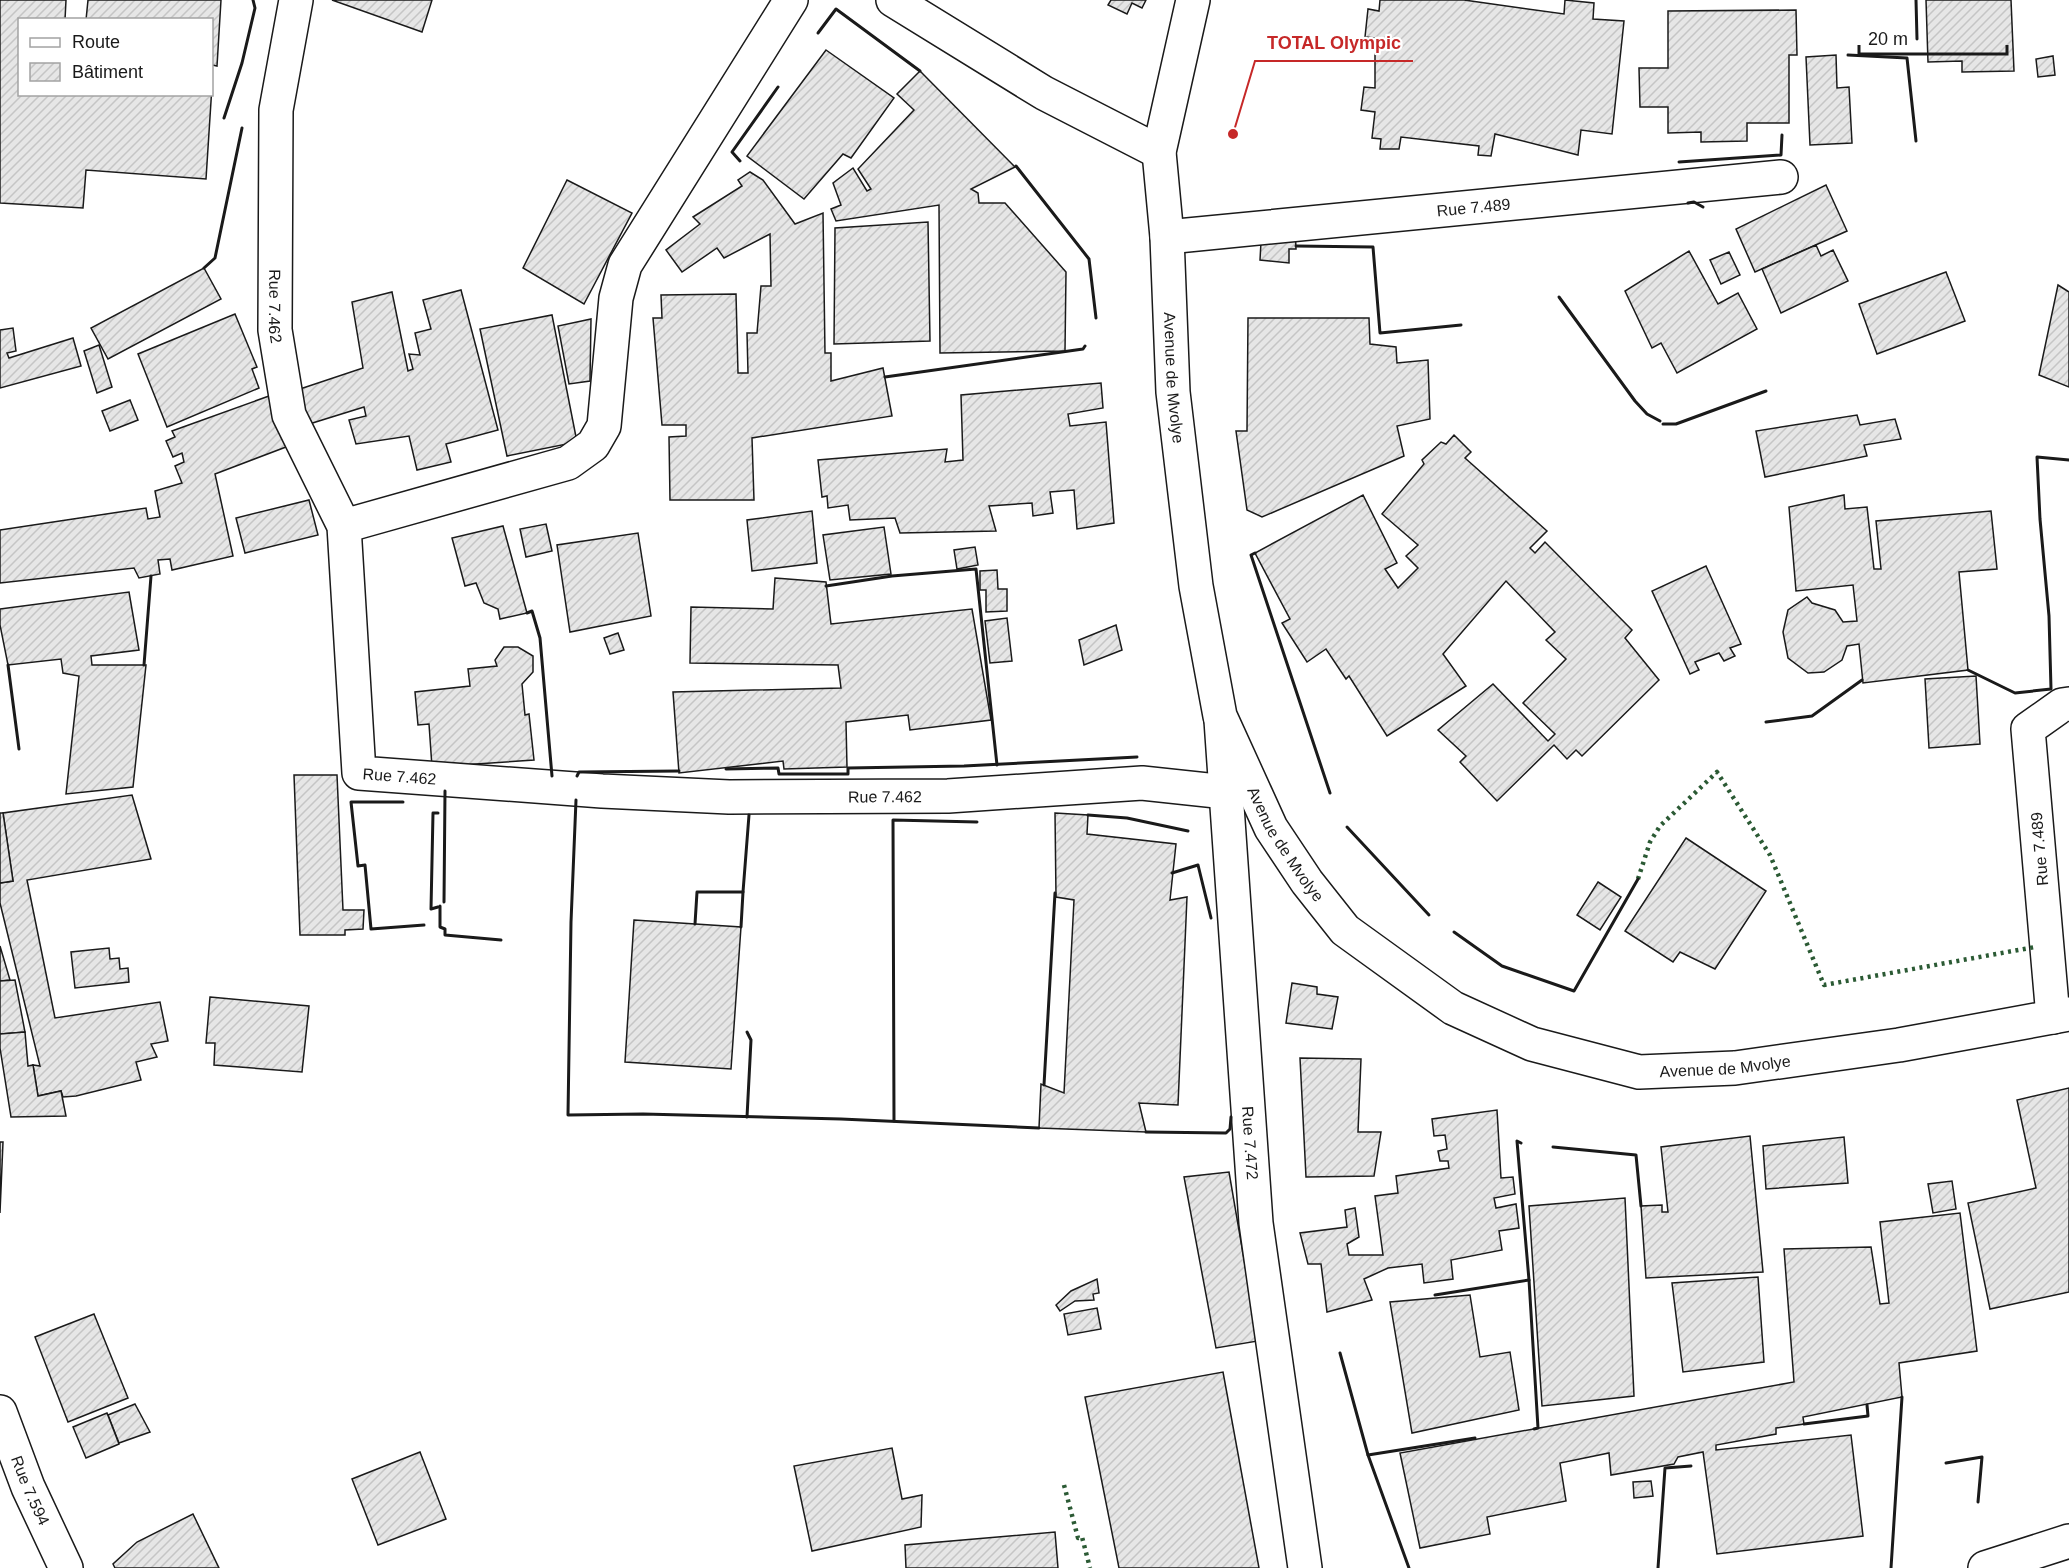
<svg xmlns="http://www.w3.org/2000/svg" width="2069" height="1568" viewBox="0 0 2069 1568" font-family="Helvetica,sans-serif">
<defs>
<pattern id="building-hatch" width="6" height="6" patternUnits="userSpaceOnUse" patternTransform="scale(1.5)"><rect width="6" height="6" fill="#e6e6e6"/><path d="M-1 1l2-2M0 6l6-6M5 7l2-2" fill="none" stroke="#c5c5c5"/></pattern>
</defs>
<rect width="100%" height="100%" fill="#fff"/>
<!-- building -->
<g fill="url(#building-hatch)" stroke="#1a1a1a" stroke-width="1.5">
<path d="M0 0H66L65 20H20V94H212V86L206 179 86 170 83 208 0 203Z"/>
<path d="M88 0H221L217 66 212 65V20H86Z"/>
<path d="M332 0H432L422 32Z"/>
<path d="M1111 0H1146L1142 8 1132 3 1127 14 1108 5Z"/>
<path d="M1380 0H1464L1564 14 1565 0 1594 3 1593 19 1624 21 1612 134 1581 130 1578 155 1495 134 1491 156 1478 155 1479 146 1401 137 1399 149H1380L1381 139 1372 138 1375 112 1361 110 1364 87 1375 88V38L1365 37 1368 9 1379 11Z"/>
<path d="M1926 0H2011L2014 71 1962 72V61L1928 62Z"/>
<path d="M1796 10 1797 55H1789V123H1747V141L1701 142V132L1668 133V107H1640L1639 68H1668V11Z"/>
<path d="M826 50 894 98 851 158 843 154 804 199 747 156Z"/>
<path d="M1836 55 1837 88 1849 87 1852 143 1810 145 1806 57Z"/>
<path d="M2053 56 2055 75 2038 77 2036 59Z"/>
<path d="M920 71 1015 167 971 189 978 193 979 203H1005L1066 272 1065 351 940 353 939 205 836 221 831 209 841 205 833 183 853 168 867 191 871 189 858 169 914 110 897 94Z"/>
<path d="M750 172 763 180 795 224 823 213 825 353H831V381L883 368 892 416 752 438 754 500H670L669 437 686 436V425H662L653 318H662L661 295 736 294 738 373H748L747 333H757L761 286H771L770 234 724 258 717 248 682 272 666 250 700 224 693 217 742 186 738 180Z"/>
<path d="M567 180 632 213 584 304 523 268Z"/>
<path d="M1826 185 1847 231 1755 272 1736 229Z"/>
<path d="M928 222 930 341 834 344 835 228Z"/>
<path d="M1262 224 1295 226 1296 249H1289V263L1260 260Z"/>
<path d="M1816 245 1821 256 1833 250 1848 281 1781 313 1762 269Z"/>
<path d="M1689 251 1718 304 1738 293 1757 329 1677 373 1661 343 1652 348 1625 291Z"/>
<path d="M1729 252 1740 275 1721 284 1710 260Z"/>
<path d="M204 268 221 299 108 359 91 328Z"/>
<path d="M1946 272 1965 321 1877 354 1859 304Z"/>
<path d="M2058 285 2069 292V387L2039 375Z"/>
<path d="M461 290 498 430 446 444 451 462 417 470 409 436 356 444 349 420 366 416 364 407 306 425 294 391 363 368 352 302 392 292 408 371 413 369 409 354 420 355 415 333 431 329 423 300Z"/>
<path d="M235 314 257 367 252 369 259 388 167 427 138 354Z"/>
<path d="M552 315 577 442 507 456 480 329Z"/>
<path d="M1248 318H1369L1370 344 1396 347 1397 363 1428 360 1430 419 1397 426 1404 456 1262 517 1247 510 1236 431H1247Z"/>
<path d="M591 319 590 381 569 384 558 326Z"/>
<path d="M13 328 16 351 7 353 9 358 73 338 81 366 0 388V330Z"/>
<path d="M99 345 112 387 97 393 84 351Z"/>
<path d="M1101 383 1103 408 1068 414 1070 426 1106 422 1114 523 1077 529 1074 490 1050 492 1053 513 1033 516 1032 503 989 506 996 531 900 533 895 518 850 520 848 505 828 508 827 496 822 497 818 460 947 449 945 462 963 460 961 395Z"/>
<path d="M269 396 286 447 215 474 233 556 172 570 170 559 158 560 160 574 139 578 134 568 0 583V530L146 508 148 519 160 517 155 491 182 483 175 466 184 462 182 453 173 457 166 441 175 437 172 431Z"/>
<path d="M130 400 138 420 110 431 102 411Z"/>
<path d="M1857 415 1860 425 1895 419 1901 439 1864 445 1867 456 1765 477 1756 431Z"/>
<path d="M1454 435 1471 452 1465 458 1547 531 1530 548 1535 553 1545 542 1632 630 1625 638 1659 680 1582 756 1576 750 1567 759 1554 745 1497 801 1460 762 1466 756 1438 730 1493 684 1548 741 1555 734 1523 703 1566 659 1546 640 1555 632 1506 581 1443 654 1466 686 1387 736 1349 676 1346 679 1326 649 1307 662 1282 623 1290 619 1255 553 1363 495 1397 563 1385 569 1398 588 1418 568 1406 556 1418 545 1382 514 1424 464 1422 460 1441 442 1446 444Z"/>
<path d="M1844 495 1845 509 1867 507 1874 569H1881L1876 521 1991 511 1997 569 1959 572 1968 670 1863 683 1859 644 1847 646 1842 660 1824 672 1808 673 1788 658 1783 632 1788 610 1807 597 1812 603 1835 610 1843 622 1857 621 1853 585 1796 591 1789 507Z"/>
<path d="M309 500 318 535 245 553 236 518Z"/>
<path d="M812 511 817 563 752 571 747 520Z"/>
<path d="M546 524 552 551 526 557 520 529Z"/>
<path d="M503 526 527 613 500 619 498 609 484 603 476 583 465 586 452 538Z"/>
<path d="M884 527 891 574 830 580 823 535Z"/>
<path d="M638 533 651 616 570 632 557 545Z"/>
<path d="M975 547 978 565 957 569 954 550Z"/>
<path d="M1706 566 1741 644 1730 648 1735 656 1724 661 1719 653 1695 662 1699 670 1690 674 1652 591Z"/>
<path d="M997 570 998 589H1007V611L986 612V590H980V571Z"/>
<path d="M775 578 826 582 831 624 972 609 991 720 910 730 908 715 846 722 847 767 784 769 783 761 679 773 673 692 841 688 838 665 690 663 691 607 773 609Z"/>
<path d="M129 592 139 650 91 656 92 665H146L133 787 66 794 79 676 63 673 61 659 8 665 0 625V609Z"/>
<path d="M1007 618 1012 661 990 663 985 621Z"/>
<path d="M1116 625 1122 650 1084 665 1079 640Z"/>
<path d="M618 633 624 650 610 654 604 638Z"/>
<path d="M504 647H518L533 656V672L522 684 525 715 529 714 534 760 432 767 429 724 418 725 415 692 470 686 468 669 497 666 495 660Z"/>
<path d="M1976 676 1980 744 1929 748 1925 679Z"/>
<path d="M294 775H337L343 910H364L363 929 345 930V935H300Z"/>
<path d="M132 795 151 859 27 880 55 1018 160 1002 168 1041 151 1044 157 1057 136 1062 141 1080 76 1096 63 1097 61 1091 38 1096 33 1065 40 1066 0 903V883L13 881 3 813Z"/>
<path d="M0 813H3L13 881 0 883Z"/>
<path d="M1055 813 1088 815 1087 834 1176 844 1170 900 1187 897 1178 1105 1139 1103 1146 1132 1039 1128 1041 1084 1064 1093 1074 900 1056 897Z"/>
<path d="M1686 838 1766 891 1715 969 1680 952 1673 962 1625 931Z"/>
<path d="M1598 882 1621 897 1600 930 1577 915Z"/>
<path d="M634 920 741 927 731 1069 625 1062Z"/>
<path d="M0 946 10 980 0 981Z"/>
<path d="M109 948 110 959 119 958 120 969 128 968 129 982 75 988 71 952Z"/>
<path d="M15 980 25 1032 0 1034V981Z"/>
<path d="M1292 983 1317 987V994L1338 997 1332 1029 1286 1023Z"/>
<path d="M210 997 309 1006 302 1072 214 1065 215 1043H206Z"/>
<path d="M25 1032 28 1066 33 1065 38 1096 61 1091 66 1116 11 1117 0 1048V1034Z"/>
<path d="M1300 1058 1361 1059 1358 1132H1381L1374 1176 1306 1177Z"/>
<path d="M2069 1088V1292L1990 1309 1968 1203 2036 1188 2017 1100Z"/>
<path d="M1497 1110 1501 1178 1513 1177 1515 1194 1494 1198 1496 1208 1516 1204 1519 1228 1499 1231 1502 1250 1451 1260 1453 1279 1424 1283 1422 1264 1388 1268 1364 1279 1372 1300 1327 1312 1321 1264H1308L1300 1233 1347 1227 1345 1210 1355 1208 1359 1237 1347 1244 1349 1255H1383L1375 1196 1398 1193 1396 1176 1449 1168 1448 1161H1440L1438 1151 1447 1149 1445 1135 1434 1136 1432 1119Z"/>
<path d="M1750 1136 1763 1272 1646 1278 1641 1206 1662 1205V1212H1668L1661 1147Z"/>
<path d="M1844 1137 1848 1183 1766 1189 1763 1146Z"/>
<path d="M0 1142H3L0 1213Z"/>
<path d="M1229 1172 1258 1341 1216 1348 1184 1177Z"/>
<path d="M1952 1181 1956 1209 1933 1213 1928 1184Z"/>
<path d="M1625 1198 1634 1396 1542 1406 1529 1206Z"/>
<path d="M1960 1213 1977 1351 1899 1363 1902 1397 1803 1417 1804 1424 1776 1428V1434L1716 1445V1450L1851 1435 1863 1536 1717 1554 1703 1452 1678 1457 1674 1464 1611 1475 1609 1453 1560 1463 1566 1501 1487 1517 1490 1534 1420 1548 1400 1453 1794 1382 1784 1249 1871 1247 1880 1304 1889 1303 1880 1222Z"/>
<path d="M1758 1277 1764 1362 1683 1372 1672 1283Z"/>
<path d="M1097 1279 1099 1293 1093 1294 1094 1300 1075 1301 1060 1311 1056 1305 1071 1291Z"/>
<path d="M1470 1295 1480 1357 1510 1352 1519 1410 1412 1433 1390 1302Z"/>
<path d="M1097 1308 1101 1329 1068 1335 1064 1314Z"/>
<path d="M94 1314 128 1398 68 1422 35 1337Z"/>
<path d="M1223 1372 1259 1568H1119L1085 1397Z"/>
<path d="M135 1404 150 1432 119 1443 108 1415Z"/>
<path d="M107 1413 119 1444 86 1458 73 1427Z"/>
<path d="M892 1448 902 1499 922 1495 921 1527 812 1551 794 1466Z"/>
<path d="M420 1452 446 1519 378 1545 352 1479Z"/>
<path d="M1651 1481 1653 1496 1634 1498 1633 1482Z"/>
<path d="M193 1514 219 1568H115L113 1564 137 1542Z"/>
<path d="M1055 1532 1058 1568H906L905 1545Z"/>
</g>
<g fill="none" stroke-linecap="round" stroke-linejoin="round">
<!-- minor casing -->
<g stroke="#1a1a1a" stroke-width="36">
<g id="minor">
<path id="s1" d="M296 0 276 110 275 330 289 415 344 526 359 773 602 791 729 797 948 796 1142 783 1226 792"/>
<path id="s2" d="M1167 237 1781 177"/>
<path d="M344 526 568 463 593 445 604 426 616 298 625 265 791 0"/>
<path id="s3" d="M1221 720 1256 1223 1305 1568"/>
<path d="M2053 1017 2028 729 2062 705 2069 704"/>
<path id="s4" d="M0 1412 28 1487 66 1568"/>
<path d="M1985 1568 2069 1541"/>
</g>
</g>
<!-- tertiary casing -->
<g stroke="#1a1a1a" stroke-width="36">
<g id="tertiary">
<path d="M893 0 1044 93 1159 152"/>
<path id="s5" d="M1193 0 1159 152 1167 237 1173 392 1196 586 1220 716 1271 828 1307 882 1345 930 1453 1008 1532 1044 1639 1072 1735 1068 1899 1045 2069 1014"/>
</g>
</g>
<!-- minor -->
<use href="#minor" stroke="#fff" stroke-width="33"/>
<!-- tertiary -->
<use href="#tertiary" stroke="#fff" stroke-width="33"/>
<!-- hedge -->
<g stroke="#2b5a34" stroke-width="4.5" stroke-dasharray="3 4.5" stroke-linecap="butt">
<path d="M1638 879 1650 842 1660 826 1717 772 1770 855 1824 985 2035 947"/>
<path d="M1064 1485 1078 1538 1082 1537 1090 1568"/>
</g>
<!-- wall -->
<g stroke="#1a1a1a" stroke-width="3">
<path d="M1916 0 1917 39"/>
<path d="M818 33 836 9 920 71"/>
<path d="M1848 55 1907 58 1916 141"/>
<path d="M224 118 242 63 255 8 253 0"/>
<path d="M740 161 732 152 778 87"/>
<path d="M1679 162 1781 155 1782 135"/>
<path d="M1016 166 1089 259 1096 318"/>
<path d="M1688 203 1694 202 1703 207"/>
<path d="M1296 246 1373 247 1380 333 1461 325"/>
<path d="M204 268 215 258 242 128"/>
<path d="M1559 297 1635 401 1647 414 1660 421"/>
<path d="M885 377 1083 349 1085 346"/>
<path d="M1663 424H1676L1766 391"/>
<path d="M1255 553 1251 555 1330 793"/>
<path d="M826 586 892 576 976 569 997 765"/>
<path d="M527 613 532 611 540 638 552 776"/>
<path d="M8 665 19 749"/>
<path d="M144 665 151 576"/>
<path d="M1968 670 2015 693 2051 689 2049 616 2040 519 2037 457 2069 460"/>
<path d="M1766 722 1812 716 1862 680"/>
<path d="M726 769 778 768 779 774H848V768L964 766 1137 757"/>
<path d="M577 776 579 772 679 771"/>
<path d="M576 800 571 922 568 1115 643 1114 841 1119 1039 1128"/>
<path d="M403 802H351L358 866 365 865 371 929 424 925"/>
<path d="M1088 815 1127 818 1188 831"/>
<path d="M1347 827 1429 915"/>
<path d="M1172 873 1198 865 1211 918"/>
<path d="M743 892 749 815"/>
<path d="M444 902 445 791"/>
<path d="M440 906V927L445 929V935L501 940"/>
<path d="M438 907 431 909 433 813H438"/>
<path d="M695 924 697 892H743L741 927"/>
<path d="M1454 932 1502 966 1574 991 1638 879"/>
<path d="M747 1032 751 1040 747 1117"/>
<path d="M1044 1085 1055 893"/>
<path d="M894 1121 893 820 977 822"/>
<path d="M1146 1132 1226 1133 1230 1129 1231 1117"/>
<path d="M1521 1143 1517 1141 1529 1280 1538 1428 1534 1429"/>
<path d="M1553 1147 1636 1155 1641 1206"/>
<path d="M1435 1295 1529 1280"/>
<path d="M1340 1353 1368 1455 1409 1568"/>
<path d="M1804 1424 1868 1416 1867 1405"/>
<path d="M1368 1455 1475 1438"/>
<path d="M1946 1463 1982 1457 1978 1502"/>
<path d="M1658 1568 1665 1468 1691 1466"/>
<path d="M1891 1568 1902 1397"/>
</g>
</g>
<g text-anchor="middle" stroke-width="4.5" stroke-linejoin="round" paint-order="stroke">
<!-- street labels -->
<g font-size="16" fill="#1a1a1a" stroke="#fff">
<text dy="6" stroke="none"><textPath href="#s2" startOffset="308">Rue 7.489</textPath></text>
<text dy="6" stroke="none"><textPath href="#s1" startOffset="308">Rue 7.462</textPath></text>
<text dy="6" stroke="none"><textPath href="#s5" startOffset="382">Avenue de Mvolye</textPath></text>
<text dy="6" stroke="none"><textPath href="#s1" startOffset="830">Rue 7.462</textPath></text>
<text dy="6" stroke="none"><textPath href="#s1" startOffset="1316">Rue 7.462</textPath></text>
<text dy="6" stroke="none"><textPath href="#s5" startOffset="868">Avenue de Mvolye</textPath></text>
<text transform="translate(2039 849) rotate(-95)" y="6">Rue 7.489</text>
<text dy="6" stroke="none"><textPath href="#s5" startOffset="1390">Avenue de Mvolye</textPath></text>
<text dy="6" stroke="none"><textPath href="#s3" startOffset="424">Rue 7.472</textPath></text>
<text dy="6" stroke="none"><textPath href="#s4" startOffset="84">Rue 7.594</textPath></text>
</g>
</g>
<!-- callouts -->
<path fill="none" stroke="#c62828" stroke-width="2" d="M1233 134L1255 61H1413"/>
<circle fill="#c62828" stroke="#fff" stroke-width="2" cx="1233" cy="134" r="6"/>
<g font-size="18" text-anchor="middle" font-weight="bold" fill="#c62828" stroke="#fff" stroke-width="4.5" stroke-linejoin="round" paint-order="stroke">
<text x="1334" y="49">TOTAL Olympic</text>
</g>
<!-- legend -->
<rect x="18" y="18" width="195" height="78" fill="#ffffff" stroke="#a3a3a3" stroke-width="1.5"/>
<rect x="30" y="38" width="30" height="9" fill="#ffffff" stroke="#a3a3a3" stroke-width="1.5"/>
<text x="72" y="48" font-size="18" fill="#1a1a1a">Route</text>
<rect x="30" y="63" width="30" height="18" fill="url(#building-hatch)" stroke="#a3a3a3" stroke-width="1.5"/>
<text x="72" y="78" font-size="18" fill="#1a1a1a">Bâtiment</text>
<!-- scale -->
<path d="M1859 45v9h148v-9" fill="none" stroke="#1a1a1a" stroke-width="3"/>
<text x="1868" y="45" font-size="18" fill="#1a1a1a" stroke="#ffffff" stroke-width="4.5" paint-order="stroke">20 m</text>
</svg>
